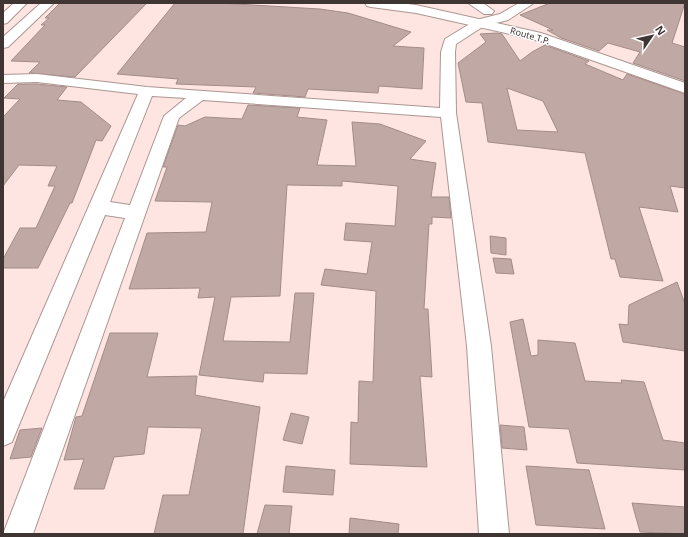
<svg xmlns="http://www.w3.org/2000/svg" width="688" height="537" viewBox="0 0 688 537" font-family="'Noto Sans',sans-serif">
<rect width="100%" height="100%" fill="#fee5e1"/>
<!-- building -->
<g fill="#c0a9a5" stroke="#a38c88" fill-rule="evenodd">
<path d="M60 3H147L75 77 29 73 40 62 11 61 45 25H41L49 18H45Z"/>
<path d="M175 3H219L320 9 348 13 411 32 393 46 424 48 422 89 379 86 378 93 308 89 305 97 253 93 256 87 176 84 178 79 117 74Z"/>
<path d="M550 3H685L672 43 685 47V81L633 63 640 52 608 43 599 51 561 38 547 30H553L520 15Z"/>
<path d="M497 33 502 34 520 61 532 52 545 45 589 61 585 64 623 80 627 74 685 94V188L670 186 678 212 639 207 663 281 620 277 615 259H611L585 153 488 142 482 103 466 102 458 63 486 42 480 34ZM507 88 543 101 558 132 517 130Z"/>
<path d="M18 84H37L67 87 57 100 81 102 111 126 102 141 96 140 72 203H70L38 268H3V259L20 228H36L55 186H48L57 166 19 165 3 186V117L20 99 4 98Z"/>
<path d="M248 105 300 108 297 117 327 120 317 165 356 166 352 122 380 124 426 141 410 159 436 163 431 197H449L451 218 432 217V224H429L424 309H428L432 377 420 376 427 467 350 464 351 422 358 423 359 381 373 382 376 291 321 285 325 269 367 274 372 242 344 240 346 223 395 226 398 186 342 181V186L287 185 280 296 231 297 223 341 290 342 295 293H314L307 374 264 373 263 382 199 375 215 297 198 298 200 288 129 289 147 233 206 232 212 202 155 201 167 167H163L178 125 185 126 205 117 242 119Z"/>
<path d="M490 236 506 238V255L491 253Z"/>
<path d="M493 258 511 259 514 274 496 273Z"/>
<path d="M677 282 685 304V351L623 342 619 324 628 325 629 305Z"/>
<path d="M523 319 531 356 538 355V340L575 343 585 381 622 383 621 380 644 382 663 440 685 443V470L577 463 569 429 529 427 510 322Z"/>
<path d="M110 333H158L147 377 197 376 195 395 260 407 243 534H154L163 495H189L202 428 148 427 144 454 114 457 104 489H74L84 459 64 460 76 417 82 416Z"/>
<path d="M291 413 309 417 302 444 283 440Z"/>
<path d="M500 425 524 427 527 450 502 448Z"/>
<path d="M42 428 31 457 10 459 20 430Z"/>
<path d="M286 466 335 470 333 495 283 492Z"/>
<path d="M526 466 589 470 605 529 536 525Z"/>
<path d="M632 503 685 507V534L640 532Z"/>
<path d="M265 505 292 506 289 534H257Z"/>
<path d="M350 518 399 524 398 534H349Z"/>
</g>
<g fill="none" stroke-linecap="round" stroke-linejoin="round">
<!-- minor casing -->
<g stroke="#ac9691" stroke-width="2">
<g id="minor">
<path d="M14 3H27L7 23 3 24V13Z"/>
<path d="M41 3H54L8 47 3 48V37Z"/>
<path d="M468 3H483L494 11 492 14H484Z"/>
<path d="M519 3H534L508 20 484 26 456 44 455 52 456 113 491 346 509 534H479L467 346 441 117 203 100 179 118 33 534H3L125 218 105 215 12 442 3 446V402L138 94 37 82 3 83V75L37 74 147 87 440 108 441 52 445 39 476 20 500 14ZM152 96 186 98 164 116 130 205 110 202Z"/>
</g>
</g>
<!-- tertiary casing -->
<g stroke="#ac9691" stroke-width="2">
<path id="tertiary" d="M365 3H399L416 5 541 33 685 83V93L532 39 416 13 371 7 367 6Z"/>
</g>
<!-- minor -->
<use href="#minor" fill="#fff" fill-rule="evenodd"/>
<!-- tertiary -->
<use href="#tertiary" fill="#fff" fill-rule="evenodd"/>
</g>
<g text-anchor="middle" stroke-width="3" stroke-linejoin="round" paint-order="stroke">
<!-- far-street labels -->
<g font-size="9" fill="#3f3634" stroke="#fff">
<text transform="translate(530 36) rotate(16)" y="3">Route T.P.</text>
</g>
</g>
<!-- border -->
<rect width="688" height="537" fill="none" stroke="#3f3634" stroke-width="8"/>
<!-- north arrow -->
<g transform="translate(652 36) rotate(56)" stroke="#ffffff" stroke-width="3" paint-order="stroke">
<path d="M0-3L7 15L0 10L-7 15Z" fill="#3f3634"/>
<text y="-6" font-size="11" font-weight="bold" text-anchor="middle" fill="#3f3634">N</text>
</g>
</svg>
